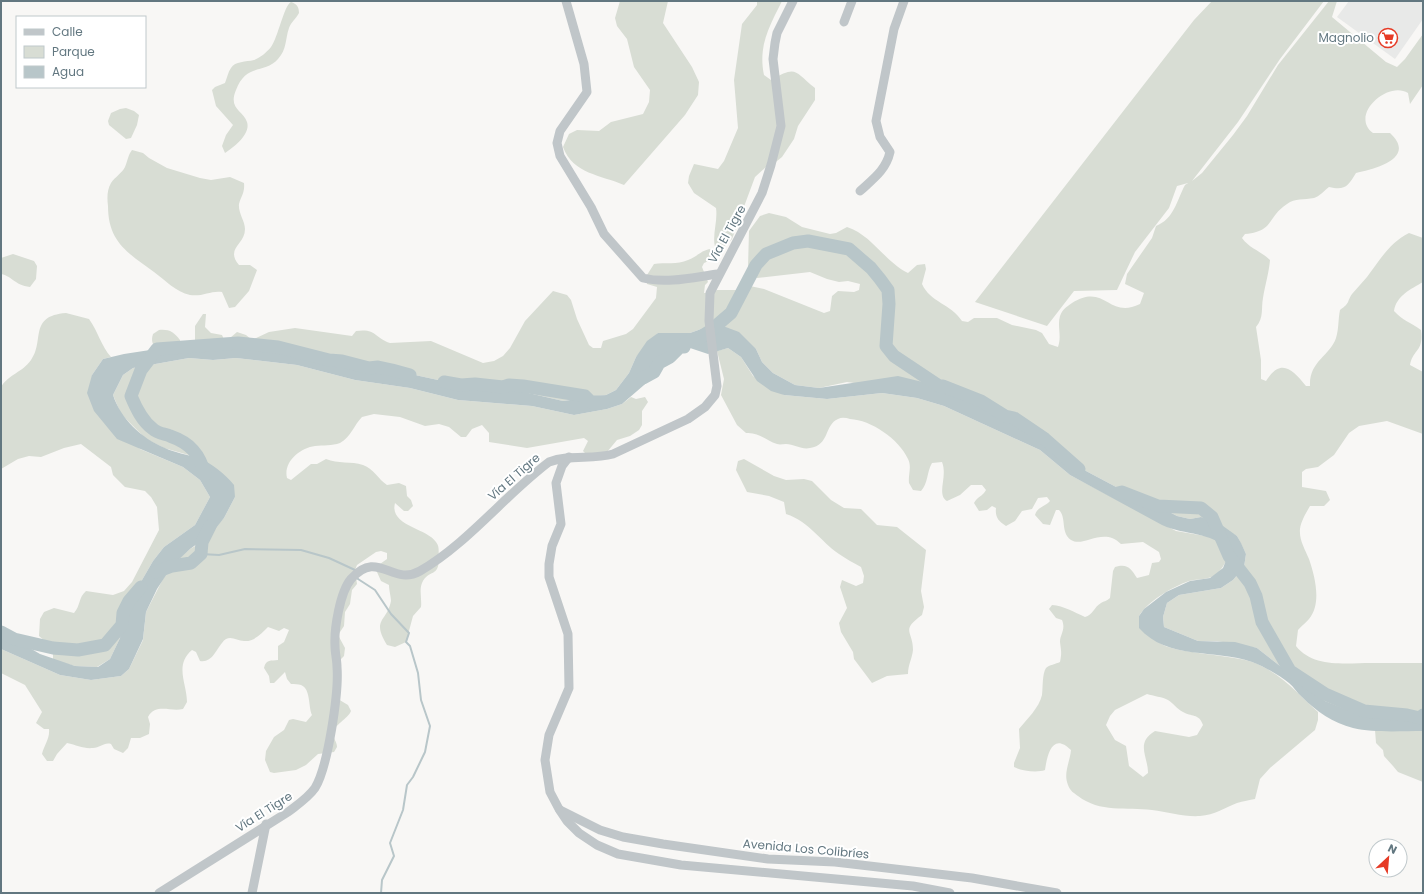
<svg xmlns="http://www.w3.org/2000/svg" width="1424" height="894" viewBox="0 0 1424 894" font-family="Poppins,sans-serif">
<rect width="100%" height="100%" fill="#f8f7f5"/>
<!-- built -->
<path fill="#e8e9e8" d="M1349 1H1423V19L1395 59 1337 17Z"/>
<!-- green -->
<g fill="#d8ddd4" fill-rule="evenodd">
<path d="M620 1H668L663 23 692 67 699 82 698 95 685 115 624 185C601 175 573 174 563 147L569 134 577 130 599 131 611 122 643 114 649 102 650 90 634 67 627 39 617 26 615 18Z"/>
<path d="M757 1H782C769 27 758 46 764 75L771 80C797 65 794 71 815 88V100L798 126 794 139 782 157 772 165 766 167 755 177 732 239 721 250 715 247C712 235 718 221 716 208L694 193 688 183 689 176 694 164 718 169 724 161 738 128 734 80 742 24 757 5Z"/>
<path d="M1212 1H1324L1280 59 1238 122 1192 181 1202 173 1233 135 1247 116 1278 65 1329 1H1337L1332 17 1386 62 1397 67 1405 59 1423 34V85L1410 104 1408 93C1388 80 1349 115 1373 133H1390C1417 158 1376 169 1356 173 1348 186 1345 191 1329 187 1325 190 1319 197 1314 198 1304 200 1295 198 1287 204 1266 218 1275 231 1245 234L1242 238C1250 249 1261 251 1270 260 1269 273 1265 285 1263 298 1261 308 1264 318 1256 327L1261 360V379L1266 381C1281 357 1293 370 1306 386H1310C1309 361 1330 356 1336 338 1339 329 1338 319 1340 310 1351 302 1346 303 1352 294 1357 288 1362 283 1367 277 1380 260 1389 243 1409 233L1423 238V282C1411 289 1396 296 1394 311 1403 321 1410 322 1421 330 1424 352 1413 349 1410 365L1423 372V434L1387 421 1359 426 1349 433 1334 455 1318 467 1306 469 1302 472V487L1326 491 1330 500 1324 506H1310C1306 513 1301 521 1300 529 1299 540 1305 549 1309 559 1315 577 1322 603 1309 619 1306 623 1301 626 1298 630L1296 646C1313 668 1346 663 1371 663 1388 663 1406 663 1423 663V718H1391L1360 715 1325 701 1257 648 1217 641H1198L1164 627 1163 617 1167 603 1179 595 1221 588 1233 580 1244 567 1246 554 1237 536 1201 517 1190 519 1177 516 1158 506 1135 497 1086 471 981 401 847 382 819 388 795 385 773 373 762 362 756 349 704 328 690 333H658L636 357 629 373 616 390 606 395 563 401 503 387 461 385 392 370 356 366 264 346 236 343 230 338 237 332 246 335 252 340 269 332 295 328 352 336 356 331C376 328 375 338 390 343L431 341 483 363 494 361 503 356 510 348 525 321 553 291 567 295 571 300 577 319 589 345 593 348H601L603 341 626 334 633 329 656 298 657 287 647 284V275L654 264C665 262 677 265 688 260 697 257 701 250 711 249L717 253 716 258 704 263 702 267 708 282 705 285 704 293H710L717 290H737L750 286 764 289 824 313 830 311 832 296 838 291 854 292 859 290 860 284 848 281 839 282 827 279 810 272 757 278 748 267 749 231 760 216 769 213 786 217 802 227 830 234 836 233 847 227C872 235 885 262 908 273L917 265 925 264 926 269 922 284C930 302 951 304 962 321L968 322 974 318H997L1012 325 1036 330 1042 333 1049 344 1058 347C1062 336 1057 326 1060 316 1062 310 1066 307 1072 303 1106 282 1108 320 1140 304L1144 293 1125 284 1127 274 1152 238 1156 226C1174 219 1177 200 1185 185L1188 183 1177 186 1169 208 1135 252 1117 290 1074 291 1047 326 975 302 1194 20Z"/>
<path d="M291 2C297 4 299 7 299 13 296 19 291 22 289 28 285 40 287 49 278 59 265 74 246 63 236 90 228 109 243 110 247 122 251 134 234 147 225 153L222 146 226 135 233 125 216 106 212 90 215 87 225 83C227 78 228 72 231 68 235 61 246 62 254 60 260 58 267 52 271 47 278 38 284 5 291 2Z"/>
<path d="M126 108 134 111 139 115 137 125 131 138 126 139 109 125 108 121 111 113 120 109Z"/>
<path d="M132 150 143 153 149 158 167 168 200 178 211 180 230 177 244 183C245 193 241 196 239 204 238 213 245 221 245 229 245 245 225 248 239 265H250L257 270 249 291 235 307 229 308 222 292C212 290 202 297 190 295 176 292 165 280 154 272 128 253 108 242 108 206 107 198 107 190 111 183 115 177 122 173 125 167 128 160 128 155 132 150Z"/>
<path d="M13 254 34 261 37 266 36 279 30 287C14 285 14 277 1 274V258Z"/>
<path d="M66 313 89 319C98 331 101 346 111 357L103 359 92 375 140 449 183 467 200 480 210 497 195 525 164 547 153 561 123 613 120 638 110 659 97 667 75 666 53 660V648L39 636 40 619 44 612 54 608 74 613C81 605 78 598 86 591L113 595 124 591 132 582 159 530 157 507 151 497 145 491 125 487 113 475 111 467 81 444 64 448 41 457 29 456 18 459 1 469V387C10 373 22 373 31 360 45 341 28 316 66 313Z"/>
<path d="M203 314H206L205 327 211 333 222 335 226 344 187 347 189 343 195 341V326Z"/>
<path d="M159 330C169 329 174 332 180 340V348L157 349C152 345 151 340 153 334Z"/>
<path d="M728 348 741 357 753 376 784 395 827 399 882 393 917 398 944 406 1040 450 1070 475 1176 531 1211 537 1222 543 1230 550C1227 561 1220 576 1208 578 1202 580 1195 579 1189 581 1172 587 1148 601 1139 616 1145 625 1152 637 1160 643 1171 653 1233 655 1252 662 1280 672 1297 693 1318 712V720L1315 730 1270 768 1260 779 1255 799C1250 800 1243 801 1237 803 1224 808 1215 815 1200 816 1184 817 1168 812 1152 810 1126 807 1100 813 1078 796 1074 793 1070 791 1068 785 1063 773 1070 762 1071 750 1052 731 1047 756 1045 770 1037 773 1022 771 1014 767V763L1020 748 1019 729C1027 719 1039 708 1042 695 1043 688 1042 674 1046 668 1049 665 1056 664 1060 662 1062 652 1061 651 1060 642 1060 634 1066 630 1062 620L1056 618 1049 609 1052 605C1064 606 1074 612 1085 617 1093 615 1094 607 1101 603 1104 601 1107 601 1110 598L1113 571 1115 567C1128 563 1131 569 1137 578L1149 575 1152 563 1159 562 1161 559 1159 552 1143 542 1121 544C1103 526 1084 548 1071 540 1060 532 1067 518 1059 510H1056L1050 525 1043 524 1035 515C1037 507 1045 507 1050 501L1047 497 1038 498 1032 509 1022 511 1015 521 1006 526C998 521 995 517 996 508L992 506 987 510 979 511 974 503C977 497 983 496 986 490L982 485H971L960 495 947 501C936 494 948 477 942 462L932 463C927 471 928 484 921 491L913 490 909 483C908 474 912 467 908 459 899 439 871 420 850 419 846 418 842 417 838 419 824 425 830 445 810 448 802 450 794 444 786 444 783 444 780 445 777 444 765 440 759 432 746 433L737 425 721 395 724 379 717 351ZM1147 694C1153 696 1163 697 1168 700 1173 703 1177 709 1183 712 1191 717 1199 713 1203 725L1197 735 1189 737 1155 731C1135 743 1148 756 1148 773L1143 777 1129 766 1126 746 1115 740 1106 725 1110 716 1115 710Z"/>
<path d="M189 358 213 360 236 358 297 365 355 380 410 388 458 400 532 406 574 415 607 409 622 404 631 397 636 399 645 397 648 402 642 411V425L639 430 630 436 617 440 607 452 587 455 583 451 588 441 584 438 527 448 489 442V433L482 425 472 429 466 437H461L449 427 439 424 425 426 400 417 374 414 362 417C354 425 351 437 340 443 332 446 323 445 315 446 300 448 283 462 287 478L291 480 311 464H317L326 459C338 464 351 461 363 465 374 469 378 479 387 485L399 483 406 486 407 496 411 500 413 506 408 511H404L395 503C389 526 427 528 436 542 440 547 438 551 439 557 439 579 429 568 422 583 419 590 422 599 421 607L413 616 406 642 395 647 387 645C371 619 387 622 391 601 391 597 389 590 389 585L381 581 377 572 380 564 387 559V553L381 551 376 552 357 565 355 570 357 584 352 590 350 604 345 612 344 626 338 635 345 648 344 656 339 661 333 696 348 705 351 711C348 719 333 725 333 734 333 738 337 742 337 747L334 752 318 754 306 765 296 770 274 773 270 772 265 760 266 751 274 737 284 730 289 720 293 719 306 722 312 715C308 706 311 689 301 685 298 684 295 684 291 684L287 679 285 672 274 683H270L269 676 264 668C266 659 271 661 278 660V646L284 642 289 630 284 628 279 631 268 627C262 633 254 642 244 641 236 641 229 633 222 643 216 650 212 663 200 661L196 652 192 650C174 665 187 684 187 702L183 709C170 712 156 703 148 717L150 724 149 734 140 738H131L128 748 123 753 114 749 111 744C104 742 100 748 93 748 83 749 77 745 67 743L57 754 53 761H47L42 754C44 745 50 739 49 729H44L36 723 42 712 25 685 1 673V649L60 675 91 680 121 676 129 669 143 640 146 612 164 577 181 557 190 549 202 542 224 518 235 497 199 458 164 448 146 439 121 414 113 395 123 375 133 368Z"/>
<path d="M744 459 774 476 786 480 804 479 812 481 831 500 844 508 861 509 877 525 897 527 926 550 921 591 924 607 922 615C900 631 913 630 913 650 912 659 908 665 908 674L887 676 872 683 854 659 853 652 841 632 839 623 847 608 840 587 842 580 856 586 863 583 864 576 861 567C854 563 846 559 839 554 820 541 810 522 786 514L784 502 769 496 747 492 736 470 738 461Z"/>
<path d="M1375 730 1423 731V782L1398 772 1393 766 1384 756 1383 750 1376 743Z"/>
</g>
<!-- water -->
<path fill="#b8c6c9" d="M723 326 739 332 756 349 762 362 773 373 795 385 819 388 898 376 939 386 981 401 1036 433 1086 471 1135 497 1158 506 1177 516 1190 519 1201 517 1223 526 1237 536 1241 543 1246 554 1244 567 1233 580 1221 588 1179 595 1167 603 1163 617 1164 627 1198 641 1235 642 1257 648 1325 701 1360 715 1391 718H1423V731C1401 731 1374 733 1353 728 1333 723 1316 711 1302 697 1297 693 1294 687 1289 683 1279 675 1265 667 1252 662 1215 649 1167 660 1139 628V616L1144 609 1166 592 1190 581 1210 578 1223 568 1230 550C1209 531 1187 536 1162 525L1070 475 1040 450 944 406 917 398 882 393 827 399 784 395 771 391 757 381 741 357 728 348 708 354 687 347 669 351 661 358 651 379 622 404 607 409 574 415 532 406 458 400 410 388 355 380 297 365 236 358 213 360 189 358 133 368 123 375 113 395C121 419 141 438 165 448 175 453 187 454 197 458 211 462 225 474 234 485L235 497 224 518 212 533 190 549 172 566 157 589 146 612 143 639 129 669 121 676 91 680 60 675 1 649V627L6 634 40 654 75 666 98 667 110 659 120 638 123 613 153 561 164 547 195 525 210 497 200 480 183 467 117 439 94 411 87 393 92 375 103 359 124 354 163 348 238 343 290 351 369 368 392 370 461 385 503 387 563 401 606 395 616 390 629 373 636 357 647 341 658 333H690L704 328Z"/>
<g fill="none" stroke-linecap="round" stroke-linejoin="round">
<!-- stream -->
<g stroke="#b8c6c9" stroke-width="2">
<path d="M201 554 219 555 245 549 301 550 329 558 355 570"/>
<path d="M357 577 358 579 375 590 391 614 409 633 406 642 410 646 418 673 421 700 430 726 425 752 413 777 407 785 403 810 390 843 394 856 382 880 381 893"/>
</g>
<!-- river -->
<g stroke="#b8c6c9" stroke-width="13">
<path d="M643 378 654 372 659 363 670 357 680 347H684L686 342 699 338 710 331 731 313 756 265 766 254 793 243 808 241 849 249 871 268 880 279 888 290 889 304 886 346 894 356 939 386H943L981 401 1005 416 1014 418 1045 439 1079 469"/>
<path d="M444 382 461 385 475 384 503 387 509 385 523 386 585 396 591 402H603"/>
<path d="M205 475C200 454 190 443 170 436 165 434 157 433 153 429 142 421 136 408 131 396L141 370 157 349 238 343 278 347 329 360 342 361 369 368 378 367 392 370 410 375"/>
<path d="M1118 493 1122 492 1158 506 1201 508 1212 517 1229 556 1250 583 1256 596 1262 622 1290 671 1325 694 1364 711 1407 715 1420 718 1423 715"/>
<path d="M156 572 172 566 191 563 201 554 202 542 210 526"/>
<path d="M1 632 14 639 53 648 78 650 105 645 122 625 123 613 129 601 141 587"/>
</g>
<!-- minor -->
<g stroke="#c0c6c9" stroke-width="9">
<path d="M566 1 584 64 587 92 560 131 557 143 560 156 591 207 604 234 643 278C667 284 695 277 718 274"/>
<path d="M844 22 852 1"/>
<path d="M860 191C873 179 886 170 890 152L880 137 876 121 894 29 904 1"/>
<path d="M569 457 562 466 556 483 561 524 552 546 549 564V577L568 634 569 688 549 735 545 760 550 792 559 809 567 821 579 833 597 845 618 854 681 865 913 886 950 893"/>
<path d="M560 810 600 830 623 837 663 844 768 859 835 862 972 878 1057 893"/>
<path d="M159 893 288 812C297 805 308 798 315 788 328 767 339 692 337 667 337 660 335 653 335 646 334 629 340 592 351 579 378 548 392 587 420 571 467 544 505 495 549 462 570 454 592 460 613 454L688 419 705 407 715 395 717 386 709 321 710 293 762 193 771 165 781 126 773 59 775 43 777 33 793 1"/>
<path d="M252 893 266 824"/>
</g>
</g>
<!-- icons -->
<defs>
<g id="supermarket-ring" transform="scale(1)"><circle r="9.5" fill="#fff" stroke="#e63b26" stroke-width="1.5"/><path d="M-6-5.5h2.5l.6 2H6L4.5 2H-2.5L-4.4-4H-6ZM-1.5 3.2a1.3 1.3 0 1 0 .1 0ZM3 3.2a1.3 1.3 0 1 0 .1 0Z" fill="#e63b26"/></g>
</defs>
<g fill-rule="evenodd">
<use href="#supermarket-ring" x="1388" y="38"/>
</g>
<g text-anchor="middle" stroke-width="4" stroke-linejoin="round" paint-order="stroke">
<!-- poi labels -->
<g font-size="12" fill="#627780" stroke="#fff" text-anchor="end">
<text x="1374" y="42">Magnolio</text>
</g>
<!-- street labels -->
<g font-size="12" fill="#627780" stroke="#fff">
<text transform="translate(727 234) rotate(-61)" y="4">Vía El Tigre</text>
<text transform="translate(514 477) rotate(-41)" y="4">Vía El Tigre</text>
<text transform="translate(264 812) rotate(-32)" y="4">Vía El Tigre</text>
<text transform="translate(806 849) rotate(5)" y="4">Avenida Los Colibríes</text>
</g>
</g>
<!-- border -->
<rect width="1424" height="894" fill="none" stroke="#627780" stroke-width="4"/>
<!-- legend -->
<rect x="16" y="16" width="130" height="72" fill="#ffffff" stroke="#c0c9cc"/>
<rect x="24" y="29" width="20" height="6" fill="#c0c6c9" stroke="#c0c9cc"/>
<text x="52" y="36" font-size="12" fill="#627780">Calle</text>
<rect x="24" y="46" width="20" height="12" fill="#d8ddd4" stroke="#c0c9cc"/>
<text x="52" y="56" font-size="12" fill="#627780">Parque</text>
<rect x="24" y="66" width="20" height="12" fill="#b8c6c9" stroke="#c0c9cc"/>
<text x="52" y="76" font-size="12" fill="#627780">Agua</text>
<!-- north arrow -->
<g transform="translate(1388 858) rotate(26)"><circle r="19" fill="#ffffff" stroke="#c0c9cc"/>
<path d="M0-3L7 15L0 10L-7 15Z" fill="#e63b26"/>
<text y="-6" font-size="11" font-weight="bold" text-anchor="middle" fill="#627780">N</text>
</g>
</svg>
